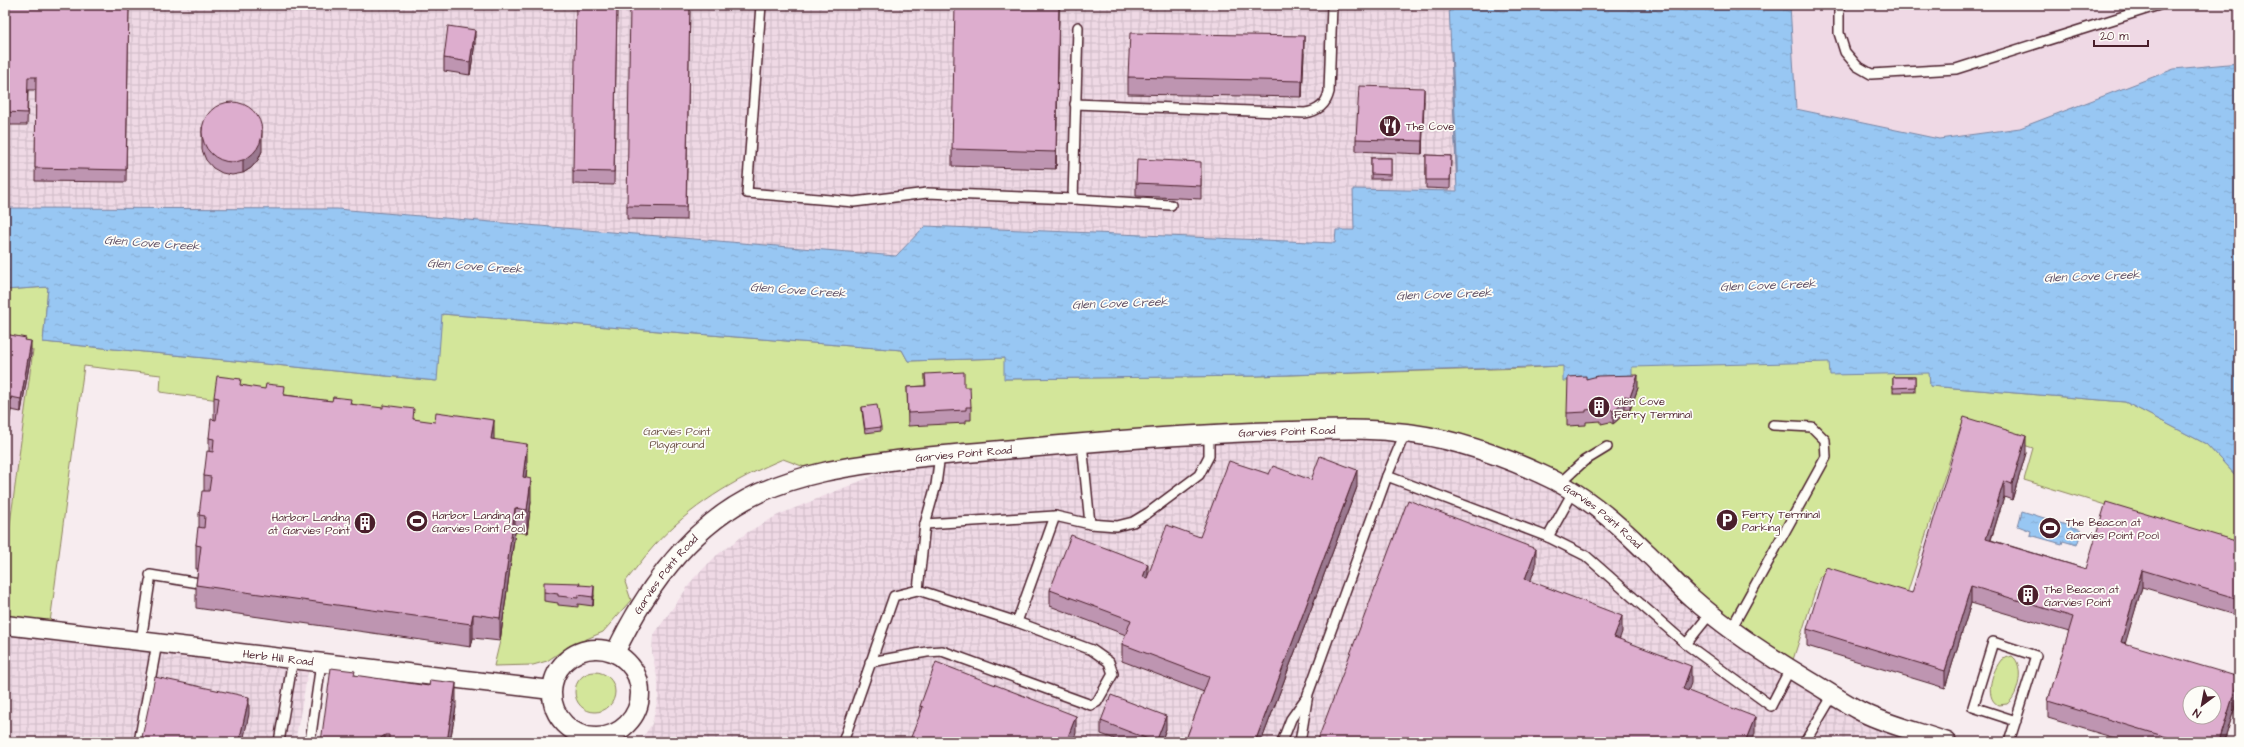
<svg xmlns="http://www.w3.org/2000/svg" width="2244" height="747" viewBox="0 0 2244 747" font-family="'Architects Daughter',sans-serif">
<defs>
<pattern id="industrial-grid" width="8" height="8" patternUnits="userSpaceOnUse"><rect width="8" height="8" fill="#efd9e5"/><path d="M0 4h8M4 0v8" fill="none" stroke="#cebac5"/></pattern>
<pattern id="water-ripples" width="26" height="14" patternUnits="userSpaceOnUse"><rect width="26" height="14" fill="#98c7f3"/><path d="M2 4q2-2 4 0t4 0M15 11q2-2 4 0t4 0" fill="none" stroke="#84aad0"/></pattern>
</defs>
<rect width="100%" height="100%" fill="#f7ecef"/>
<filter id="ink" filterUnits="userSpaceOnUse"><feTurbulence type="fractalNoise" baseFrequency=".025" numOctaves="2"/><feDisplacementMap in="SourceGraphic" scale="8" xChannelSelector="R" yChannelSelector="G"/><feConvolveMatrix kernelMatrix="1 2 1 2 8 2 1 2 1" color-interpolation-filters="sRGB"/></filter>
<g filter="url(#ink)">
<!-- built -->
<g fill="#efd9e5">
<path d="M1790 5H2239V63L2174 69 2020 128 1939 139 1796 109Z"/>
<path d="M5 345 33 350 5 562Z"/>
</g>
<!-- industrial -->
<g fill="url(#industrial-grid)">
<path d="M5 5H1449L1457 192 1355 230 1336 243 925 226 896 256 337 209 5 208Z"/>
<path d="M1401 433 1560 485 1767 655 1941 742H636L645 734 652 724 658 698V682L652 653 653 636 694 578 717 555 748 532 778 515 931 452Z"/>
<path d="M5 625 310 661 295 742H5Z"/>
</g>
<!-- green -->
<g fill="#d3e69a" stroke="#8e8262">
<path d="M48 287 43 342 436 381 441 314 902 350 908 361 1005 358V379L1257 376 1525 368 1841 350 1929 360 1930 386 2125 402 2206 444 2239 479V546L2024 480 2033 448 1961 425 1905 600 1820 576 1790 669 1560 485 1464 446 1353 431 807 468 783 459C735 479 689 507 654 546 644 557 635 570 625 582L631 600 603 632 568 647 547 661 533 665 494 666 500 641 515 532 527 533 531 502 241 403 160 392 161 375 84 366 49 630 5 625V562L33 350 5 345V290Z"/>
<path d="M2012 656C2025 665 2019 696 2007 704L1998 705C1983 697 1993 669 2002 659Z"/>
<circle cx="595" cy="692" r="20"/>
</g>
<!-- water -->
<g fill="url(#water-ripples)" stroke="#7984a3" fill-rule="evenodd">
<path d="M1449 5H1790L1796 109 1939 139 2020 128 2174 69 2239 63V479L2206 444 2125 402 1930 386 1929 373 1830 375 1829 362 1632 367V380L1563 381V366L1257 376 1004 379V358L908 361 902 350 442 314 437 381 43 342 48 287 5 290V208L337 209 896 256 925 226 1335 243 1336 230H1354L1353 189 1457 191ZM1452 51 1457 158V174L1451 52Z"/>
<path d="M2022 511 2082 530 2077 545 2063 541 2062 544 2030 535 2031 531 2018 526Z"/>
</g>
<g fill="none" stroke-linecap="round" stroke-linejoin="round">
<!-- lane casing -->
<g stroke="#4a1f2b" stroke-width="12">
<g id="lane">
<path d="M761 5 747 193 854 202 927 193 1073 199 1078 27"/>
<path d="M1839 5V33L1845 52 1857 66 1871 74 1956 69 2159 5"/>
<path d="M1075 104 1305 113C1318 111 1326 105 1329 92L1332 5"/>
<path d="M1073 199 1171 205"/>
<path d="M1082 443 1090 524"/>
<path d="M940 455 936 485 925 524 918 590 1017 622 1055 516"/>
<path d="M1387 476 1405 433"/>
<path d="M1560 483 1584 461 1607 447"/>
<path d="M925 524 1055 516 1090 524 1117 526 1133 522 1148 513 1199 475 1209 456V434"/>
<path d="M1548 537 1573 492"/>
<path d="M150 575 199 583"/>
<path d="M1731 629 1826 457 1825 440 1812 427 1773 425"/>
<path d="M141 641 150 581"/>
<path d="M1686 644 1710 614"/>
<path d="M870 662 927 652 942 651 1091 705 1097 702 1113 674 1109 662 1092 650 1017 622"/>
<path d="M139 742 157 643"/>
<path d="M279 742 293 659"/>
<path d="M310 742 321 663"/>
<path d="M843 742 894 596 918 590"/>
<path d="M1282 742 1291 719 1306 698"/>
<path d="M1300 742 1308 694 1387 476 1548 537 1586 556 1686 644 1771 706 1790 669"/>
<path d="M1805 742 1833 695"/>
<path d="M2009 742 2036 656 1993 642 1973 707 2016 721"/>
</g>
</g>
<!-- street casing -->
<g stroke="#4a1f2b" stroke-width="21">
<g id="street">
<path id="s1" d="M5 625 551 690"/>
<circle cx="596" cy="693" r="44"/>
<path id="s2" d="M615 653C646 588 692 524 759 493 801 474 845 467 890 461 943 454 996 451 1049 446 1129 439 1210 433 1290 431 1326 430 1361 428 1396 432 1447 436 1495 453 1541 474 1580 491 1614 520 1644 550 1661 565 1675 584 1692 598 1728 630 1768 656 1810 681 1827 691 1844 703 1862 712 1888 725 1919 732 1947 742"/>
</g>
</g>
<!-- lane -->
<use href="#lane" stroke="#fdfcf7" stroke-width="9"/>
<!-- street -->
<use href="#street" stroke="#fdfcf7" stroke-width="18"/>
</g>
<!-- wall -->
<g fill="#be95b1" stroke="#4a1f2b">
<path d="M5 5H129L126 182 35 181 36 90H28L27 125H5Z"/>
<path d="M617 5 614 185 573 184V171Z"/>
<path d="M690 5 686 220 627 219V206Z"/>
<path d="M1059 5 1056 169 952 166V149Z"/>
<path d="M475 43 470 75 444 71V58Z"/>
<path d="M1304 53 1302 97 1128 94V77Z"/>
<path d="M1424 101 1422 154 1356 151V139Z"/>
<path d="M202 127 262 151 258 160 251 168 243 173 232 175 222 173 213 168 206 160 202 150Z"/>
<path d="M1426 155 1451 156 1450 189 1426 188Z"/>
<rect x="1371" y="158" width="20" height="21"/>
<path d="M1201 175V199L1136 196V183Z"/>
<path d="M5 334 26 340 31 354 21 412 11 410 8 428H5Z"/>
<path d="M925 374 964 387 971 407V420H966V423L908 426 907 387 925 386Z"/>
<rect x="1893" y="377" width="22" height="15"/>
<path d="M1586 379 1638 388 1630 410 1625 409 1621 412V417L1613 424 1610 422 1601 424V421L1586 422V425L1567 426V413Z"/>
<path d="M241 385 285 395 351 404 414 419 494 439 527 467 526 478 531 502 527 533 515 532 500 641 473 638 471 647 196 608V585L198 569H196V545L199 527V515L204 491V476L209 452V438L214 420V397Z"/>
<path d="M862 407 881 427V431L865 433 862 411Z"/>
<path d="M2026 453 2012 500 2004 497 1991 540 2086 569 2239 542V616L2142 587 2125 643 2239 694 2224 742H2128L2048 718V701L2069 632 1971 603 1945 688 1807 646V629L1912 593Z"/>
<path d="M1269 474 1357 487 1261 742H1185L1204 692 1122 661V644L1126 635 1050 606V590L1148 576 1200 537Z"/>
<path d="M580 585 594 595 593 606 578 604V607L558 605V603L544 601V592Z"/>
<path d="M355 675 456 707 450 742H321Z"/>
<path d="M920 706 1076 733 920 716Z"/>
<path d="M1101 721 1166 729 1161 742H1123L1101 734Z"/>
</g>
<!-- shaded-wall -->
<g fill="#9b7990" stroke="#4a1f2b">
<path d="M1059 5 1056 169V152Z"/>
<path d="M475 30V43L470 75V62Z"/>
<path d="M1304 36V53L1302 97V81Z"/>
<path d="M1424 88V101L1422 154V141Z"/>
<path d="M262 129V151L258 160 251 168 243 173V160Z"/>
<path d="M31 341V354L21 412V399Z"/>
<path d="M1638 375V388L1630 410V397Z"/>
<path d="M1625 396V409L1621 412V417L1613 424V411L1618 401Z"/>
<path d="M11 397V410L8 428V415Z"/>
<path d="M494 420V444L491 439Z"/>
<path d="M2026 436V453L2012 500V484Z"/>
<path d="M527 444V467L523 500V477Z"/>
<path d="M1357 470V487L1261 742H1255Z"/>
<path d="M531 479V502L527 533V510Z"/>
<path d="M2004 481V497L1986 555V539Z"/>
<path d="M515 508V532L500 641V618Z"/>
<path d="M1536 549V566L1525 596V579Z"/>
<path d="M1148 564V581L1143 577Z"/>
<path d="M2142 570V587L2121 658V642Z"/>
<path d="M594 586V595L593 606V597Z"/>
<path d="M1971 586V603L1945 688V671Z"/>
<path d="M473 614V638L471 647V624Z"/>
<path d="M1622 616V632L1614 654V637Z"/>
<path d="M1691 666V683L1683 706V689Z"/>
<path d="M2239 677V694L2224 742H2219Z"/>
<path d="M456 683V707L450 742H447Z"/>
<path d="M249 697V714L243 742H239Z"/>
<path d="M1076 716V733L1073 742H1066Z"/>
<path d="M1166 716V729L1161 742H1156Z"/>
<path d="M1755 717V733L1752 742H1745Z"/>
<path d="M385 735V742H375V741Z"/>
</g>
<!-- building -->
<g fill="#ddadce" stroke="#4a1f2b" fill-rule="evenodd">
<path d="M5 5H129L126 170 35 168 36 77H28L27 113 5 112Z"/>
<path d="M576 5H617L614 172 573 171Z"/>
<path d="M630 5H690L686 207 627 206Z"/>
<path d="M955 5H1059L1056 152 952 149Z"/>
<path d="M448 26 475 30 470 62 444 58Z"/>
<path d="M1130 33 1304 36 1302 81 1128 77Z"/>
<path d="M1359 86 1424 88 1422 141 1356 139Z"/>
<circle cx="232" cy="132" r="30"/>
<path d="M1426 155 1451 156 1450 180H1426Z"/>
<path d="M1371 158H1391V175L1371 174Z"/>
<path d="M1137 159 1201 162V186L1136 183Z"/>
<path d="M5 334 26 338 25 340 31 341 21 399 11 397 8 415H5Z"/>
<path d="M964 372V387H970L971 407H966V410L908 413 907 387 926 386 925 374Z"/>
<path d="M1638 375 1630 397 1625 396 1618 401 1621 404 1613 411 1610 409 1601 411V408L1586 410V412L1567 413 1568 377 1586 376V379L1598 376Z"/>
<path d="M217 376 241 379 240 385 265 389 266 384 285 386 284 395 332 401 333 397 351 399 350 404 383 408V405L414 409 413 419 435 422 436 412 494 420 491 439 527 444 523 477 531 479 527 510 515 508 500 618 473 614 471 624 196 585 201 546 196 545 198 527 204 528 205 516 199 515 202 491H209L211 477 204 476 207 451 213 452 214 439 209 438 211 419 216 420 219 398 214 397Z"/>
<path d="M1893 377H1915V387L1893 388Z"/>
<path d="M877 405 881 427 865 429 862 407Z"/>
<path d="M1964 417 2026 436 2012 484 2004 481 1986 539 2086 569 2106 502 2239 542V599L2142 570 2121 642 2239 677 2219 742H2183L2048 701 2073 617 1971 586 1945 671 1807 629 1826 567 1912 593ZM2190 693H2214V717H2190Z"/>
<path d="M1320 456 1357 470 1255 742H1185L1209 677 1122 644 1131 620 1050 590 1071 535 1148 564 1143 577 1147 578 1167 525 1200 537 1229 461 1269 474 1273 466 1311 480Z"/>
<path d="M1408 500 1536 549 1525 579 1622 616 1614 637 1691 666 1683 689 1755 717 1745 742H1317Z"/>
<path d="M544 582 580 583 579 585 594 586 593 597 578 595V598L558 596V594L544 592Z"/>
<path d="M936 662 1076 716 1066 742H909L923 707 920 706Z"/>
<path d="M331 668 355 671 354 675 429 686 430 680 456 683 447 742H392L389 741V735H385L375 742H321Z"/>
<path d="M155 677 249 697 239 742H141Z"/>
<path d="M1111 695 1166 716 1156 742 1101 721Z"/>
</g>
</g>
<!-- icons -->
<defs>
<g id="restaurant-disc" transform="scale(1.15)"><circle r="9.5" fill="#4a1f2b" stroke="#fdfcf7"/><path d="M-5-6h1v4h1v-4h1v4h1v-4h1v5L-1.5 .5V6h-2V.5L-5-1ZM5-6V6H3V1.5H1.5Q1.5-4 5-6Z" fill="#fff"/></g>
<g id="building-disc" transform="scale(1.15)"><circle r="9.5" fill="#4a1f2b" stroke="#fdfcf7"/><path d="M-4-6H4V6H1V3H-1V6H-4ZM-2.5-4.3h1.7v1.8h-1.7ZM.8-4.3h1.7v1.8H.8ZM-2.5-1h1.7V.8h-1.7ZM.8-1h1.7V.8H.8Z" fill="#fff"/></g>
<g id="parking-disc" transform="scale(1.15)"><circle r="9.5" fill="#4a1f2b" stroke="#fdfcf7"/><path d="M-3.5-5.5H1a3.5 3.5 0 0 1 0 7H-1V5.5H-3.5ZM-1-3.4V-.6H.8a1.4 1.4 0 0 0 0-2.8Z" fill="#fff"/></g>
<g id="stadium-disc" transform="scale(1.15)"><circle r="9.5" fill="#4a1f2b" stroke="#fdfcf7"/><path d="M0-5a6.5 5 0 1 0 0 10a6.5 5 0 1 0 0-10ZM-3.5-1.8h7v3.6h-7Z" fill="#fff"/></g>
</defs>
<g fill-rule="evenodd">
<use href="#restaurant-disc" x="1390" y="126"/>
<use href="#building-disc" x="1599" y="407"/>
<use href="#parking-disc" x="1727" y="520"/>
<use href="#stadium-disc" x="417" y="521"/>
<use href="#building-disc" x="365" y="523"/>
<use href="#stadium-disc" x="2050" y="528"/>
<use href="#building-disc" x="2028" y="595"/>
</g>
<g text-anchor="middle" stroke-width="3.5" stroke-linejoin="round" paint-order="stroke">
<!-- poi labels -->
<g font-size="11" fill="#4a1f2b" stroke="#fdfcf7" text-anchor="start">
<text x="1406" y="130">The Cove</text>
<text x="1614" y="405">Glen Cove<tspan x="1614" dy="13">Ferry Terminal</tspan></text>
<text x="1742" y="518">Ferry Terminal<tspan x="1742" dy="13">Parking</tspan></text>
<text x="432" y="519">Harbor Landing at<tspan x="432" dy="13">Garvies Point Pool</tspan></text>
<text x="350" y="521" text-anchor="end">Harbor Landing<tspan x="350" dy="13">at Garvies Point</tspan></text>
<text x="2066" y="526">The Beacon at<tspan x="2066" dy="13">Garvies Point Pool</tspan></text>
<text x="2044" y="593">The Beacon at<tspan x="2044" dy="13">Garvies Point</tspan></text>
</g>
<!-- park labels -->
<g font-size="11" fill="#6c5147" stroke="#fdfcf7">
<text x="677" y="435">Garvies Point<tspan x="677" dy="13">Playground</tspan></text>
</g>
<!-- street labels -->
<g font-size="11" fill="#4a1f2b" stroke="#fdfcf7">
<text dy="4" stroke="none"><textPath href="#s2" startOffset="753">Garvies Point Road</textPath></text>
<text dy="4" stroke="none"><textPath href="#s2" startOffset="429">Garvies Point Road</textPath></text>
<text dy="4" stroke="none"><textPath href="#s2" startOffset="1089">Garvies Point Road</textPath></text>
<text dy="4" stroke="none"><textPath href="#s2" startOffset="94">Garvies Point Road</textPath></text>
<text dy="4" stroke="none"><textPath href="#s1" startOffset="275">Herb Hill Road</textPath></text>
</g>
<!-- water labels -->
<g font-size="12" font-style="italic" fill="#615167" stroke="#fdfcf7">
<text transform="translate(152 243) rotate(4)" y="4">Glen Cove Creek</text>
<text transform="translate(475 266) rotate(4)" y="4">Glen Cove Creek</text>
<text transform="translate(2092 276) rotate(-2)" y="4">Glen Cove Creek</text>
<text transform="translate(1768 285) rotate(-2)" y="4">Glen Cove Creek</text>
<text transform="translate(798 290) rotate(4)" y="4">Glen Cove Creek</text>
<text transform="translate(1444 294) rotate(-2)" y="4">Glen Cove Creek</text>
<text transform="translate(1120 303) rotate(-2)" y="4">Glen Cove Creek</text>
</g>
</g>
<!-- margin -->
<rect width="2244" height="747" fill="none" stroke="#fdfcf7" stroke-width="20"/>
<rect x="10" y="10" width="2224" height="727" fill="none" stroke="#4a1f2b" stroke-width="1.5" filter="url(#ink)"/>
<!-- north arrow -->
<g transform="translate(2202 705) rotate(212)"><circle r="19" fill="#fdfcf7" stroke="#b5a4a5"/>
<path d="M0-3L7 15L0 10L-7 15Z" fill="#4a1f2b"/>
<text y="-6" font-size="11" font-weight="bold" text-anchor="middle" fill="#4a1f2b">N</text>
</g>
<!-- scale -->
<path d="M2094 40v6h54v-6" fill="none" stroke="#4a1f2b" stroke-width="2"/>
<text x="2100" y="40" font-size="12" fill="#4a1f2b" stroke="#fdfcf7" stroke-width="3" paint-order="stroke">20 m</text>
</svg>
